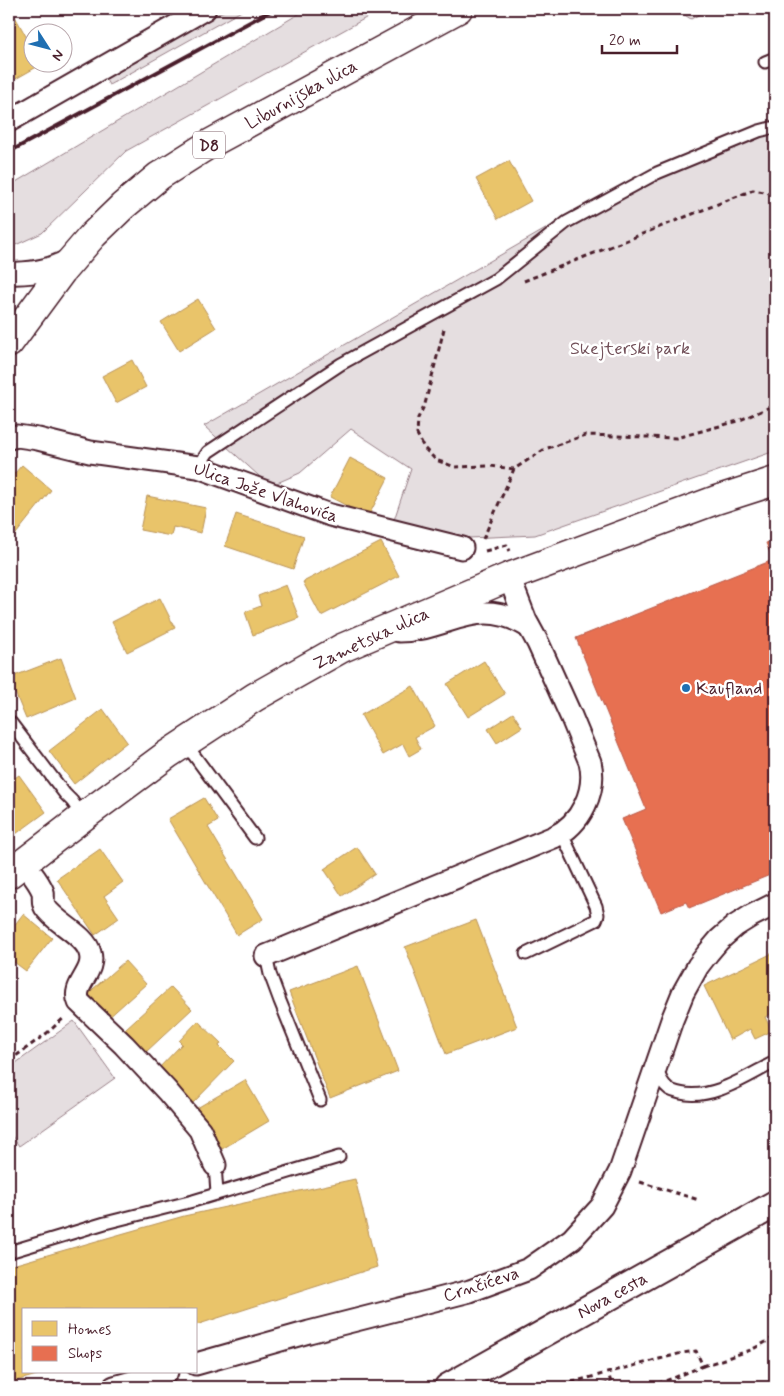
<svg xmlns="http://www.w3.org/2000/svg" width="784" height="1396" viewBox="0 0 784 1396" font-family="Mynerve,sans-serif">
<rect width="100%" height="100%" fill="#fff"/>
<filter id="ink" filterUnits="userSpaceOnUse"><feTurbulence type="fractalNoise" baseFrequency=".02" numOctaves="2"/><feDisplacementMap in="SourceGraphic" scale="10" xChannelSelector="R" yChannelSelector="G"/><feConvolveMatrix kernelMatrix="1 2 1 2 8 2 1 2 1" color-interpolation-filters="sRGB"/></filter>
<g filter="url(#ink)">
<!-- green -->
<g fill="#e5dee0" stroke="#987e86">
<path d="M227 9H245L109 85 105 78Z"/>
<path d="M307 9H382L126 151 42 233 9 248V186Z"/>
<path d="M675 9H709L691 19Z"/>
<path d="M775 119V451L535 535 469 538 394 520 411 469 351 429 300 473 270 486 204 426 549 227 669 161Z"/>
<path d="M74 1021 115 1078 19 1146 9 1132V1068Z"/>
</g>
<!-- homes -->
<g fill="#e9c46a" stroke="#b99257">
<path d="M13 13 32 47V62H41L42 64 12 81 17 91 9 95V16Z"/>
<path d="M509 161 531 201 498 219 476 179Z"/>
<path d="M198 299 216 328 179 351 161 322Z"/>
<path d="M132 360 146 387 116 403 102 376Z"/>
<path d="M350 458 388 478 368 517 330 497Z"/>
<path d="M22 465 51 490 12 539 9 537V470L14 474Z"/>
<path d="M147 496 206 508 201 533 173 527 171 536 140 530Z"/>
<path d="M236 514 304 536 293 569 225 546Z"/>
<path d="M381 542 399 576 321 616 303 582Z"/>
<path d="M286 585 299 618 253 635 245 612 261 606 258 596Z"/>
<path d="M160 598 175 628 127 652 112 622Z"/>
<path d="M61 658 76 698 26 719 9 678Z"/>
<path d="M484 661 505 694 468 717 447 684Z"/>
<path d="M413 686 435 726 415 737 421 749 409 756 403 744 383 755 361 715Z"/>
<path d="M103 709 127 742 74 784 49 751Z"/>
<path d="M513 713 522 727 497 743 488 729Z"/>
<path d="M19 775 46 812 9 839V799L11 797 9 794V782Z"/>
<path d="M204 798 218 821 208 827 263 919 237 935 168 819Z"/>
<path d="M357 847 375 874 342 896 324 869Z"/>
<path d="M100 849 123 882 104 896 119 918 95 935 57 879Z"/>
<path d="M23 914 52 938 26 971 14 962 9 969V932Z"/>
<path d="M476 920 517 1027 446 1054 405 947Z"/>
<path d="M775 952V1012L765 1017 772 1031 755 1039 750 1029 730 1040 704 986Z"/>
<path d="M125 961 146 984 106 1020 85 996Z"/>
<path d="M358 966 398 1071 330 1098 289 992Z"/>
<path d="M171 987 192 1009 146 1052 125 1029Z"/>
<path d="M198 1021 221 1043 219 1046 234 1061 190 1106 155 1072 182 1044 179 1041Z"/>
<path d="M245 1080 269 1121 222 1149 197 1108Z"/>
<path d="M355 1179 377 1267 196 1325V1310H24V1372H47L9 1383V1266L184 1216Z"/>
</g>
<!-- shops -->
<path fill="#e76f51" stroke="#b85746" d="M775 540V873L689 908 686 902 661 912 622 819 646 809 576 638 773 560 766 543Z"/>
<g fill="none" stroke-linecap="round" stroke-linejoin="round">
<!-- service casing -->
<g stroke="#4a1f2b" stroke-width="15">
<g id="service">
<path d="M765 62 775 58"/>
<path d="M198 467 208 452 341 364 496 279 567 222 657 173 759 131 775 127"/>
<path d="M9 725 11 723 65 794 72 801 83 817"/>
<path d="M185 743 255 838"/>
<path d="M526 954 596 920 598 915 596 906 562 834"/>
<path d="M266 956 270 974 280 1001 320 1100"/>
<path d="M657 1069C659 1076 662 1084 669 1089 672 1091 676 1092 680 1093 712 1101 747 1076 775 1062"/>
<path d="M215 1165 217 1193"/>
<path d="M9 1252 105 1223 193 1201 339 1157"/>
</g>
</g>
<!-- minor casing -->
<g stroke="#4a1f2b" stroke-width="25">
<g id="minor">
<path d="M9 121 205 9"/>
<path d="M9 273C31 274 53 270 72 258"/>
<path d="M9 438 17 436 38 439 90 452 198 467 330 515 462 548"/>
<path d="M399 631C450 630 477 594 529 627"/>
<path d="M24 863C30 872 39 881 43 892 44 897 42 902 45 907 55 923 86 935 90 953 96 972 71 985 79 1002L124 1045 167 1091 200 1130 215 1165"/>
<path d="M266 956 554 837C581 824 597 791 590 762L571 716 538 643 526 621 509 577"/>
<path d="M196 1364 309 1332 470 1291 529 1269 572 1239 602 1206 620 1171 672 1020 683 993 698 966 708 953 719 940 735 926 751 916 775 904"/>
<path d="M114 1387 167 1372"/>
</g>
</g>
<!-- tertiary casing -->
<g stroke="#4a1f2b" stroke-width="30">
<path id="tertiary" d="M448 1387 775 1204"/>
</g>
<!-- secondary casing -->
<g stroke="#4a1f2b" stroke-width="31">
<path id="secondary" d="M9 874 83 817 168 754 255 697 342 648 509 577 716 500 775 481"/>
</g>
<!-- primary casing -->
<g stroke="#4a1f2b" stroke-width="31">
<path id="primary" d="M9 343 62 271 93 235 123 206 159 176 211 143 458 9"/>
</g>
<!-- path -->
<g stroke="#4a1f2b" stroke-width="3" stroke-dasharray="5 4" stroke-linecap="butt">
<path d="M524 281 753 190 775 194"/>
<path d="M444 329 425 404 418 418 417 434 424 448 436 460 455 467 490 466 514 469 545 449 586 435 676 438 738 421 775 405"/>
<path d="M483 539 514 469"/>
<path d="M485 551 507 545 510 551"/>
<path d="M9 1061 47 1033 64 1018"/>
<path d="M640 1182 699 1200"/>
<path d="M703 1366 751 1350 775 1337"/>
<path d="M554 1387 682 1353 696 1351 703 1366 676 1377 648 1387"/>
<path d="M594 1387 611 1383 608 1372"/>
<path d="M704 1387 713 1384 714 1387"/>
</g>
<!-- service -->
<use href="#service" stroke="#fff" stroke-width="11"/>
<!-- minor -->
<use href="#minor" stroke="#fff" stroke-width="21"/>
<!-- tertiary -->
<use href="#tertiary" stroke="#fff" stroke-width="26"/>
<!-- secondary -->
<use href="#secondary" stroke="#fff" stroke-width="28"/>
<!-- primary -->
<use href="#primary" stroke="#fff" stroke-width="28"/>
<!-- rail -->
<path stroke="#4a1f2b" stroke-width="4" d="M9 152 274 9"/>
</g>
</g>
<!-- markers -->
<circle fill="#1f6fb2" stroke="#fff" stroke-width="2" cx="686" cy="688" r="5"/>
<g text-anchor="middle" stroke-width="5" stroke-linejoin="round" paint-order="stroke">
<!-- shield labels -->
<rect fill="#fff" stroke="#80626b" stroke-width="1" x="193" y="131.5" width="32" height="27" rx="4"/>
<g font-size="16" font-weight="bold" fill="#4a1f2b">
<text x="209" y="151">D8</text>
</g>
<!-- street labels -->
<g font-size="18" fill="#4a1f2b" stroke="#fff">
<text transform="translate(301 94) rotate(-29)" y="6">Liburnijska ulica</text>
<text transform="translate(266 492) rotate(19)" y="6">Ulica Jože Vlahovića</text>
<text transform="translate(371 638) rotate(-25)" y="6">Zametska ulica</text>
<text transform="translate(481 1284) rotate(-18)" y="6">Crnčićeva</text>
<text transform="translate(612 1295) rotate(-29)" y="6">Nova cesta</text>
</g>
<!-- park labels -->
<g font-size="18" fill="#714f58" stroke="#fff">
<text x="630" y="354">Skejterski park</text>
</g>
<!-- poi labels -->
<g font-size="18" fill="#4a1f2b" stroke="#fff" text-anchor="start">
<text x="696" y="694">Kaufland</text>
</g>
</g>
<!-- margin -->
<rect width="784" height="1396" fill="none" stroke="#fff" stroke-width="30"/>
<rect x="15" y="15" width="754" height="1366" fill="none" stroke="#4a1f2b" stroke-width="2" filter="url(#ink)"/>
<!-- legend -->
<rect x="22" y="1308" width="175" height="65" fill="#ffffff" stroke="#b7a5aa"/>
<rect x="32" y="1321" width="25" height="15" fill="#e9c46a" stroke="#b7a5aa"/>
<text x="68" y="1334" font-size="15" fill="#4a1f2b">Homes</text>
<rect x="32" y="1346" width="25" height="15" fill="#e76f51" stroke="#b7a5aa"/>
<text x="68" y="1358" font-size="15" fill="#4a1f2b">Shops</text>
<!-- north arrow -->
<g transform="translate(48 48) rotate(126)"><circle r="24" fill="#ffffff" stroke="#b7a5aa"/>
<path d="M0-4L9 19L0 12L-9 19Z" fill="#1f6fb2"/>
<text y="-8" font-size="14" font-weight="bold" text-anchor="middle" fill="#4a1f2b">N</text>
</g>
<!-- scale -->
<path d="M602 45v8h75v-8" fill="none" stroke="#4a1f2b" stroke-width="2.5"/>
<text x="609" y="45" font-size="15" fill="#4a1f2b" stroke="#ffffff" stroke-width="4" paint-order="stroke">20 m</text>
</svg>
